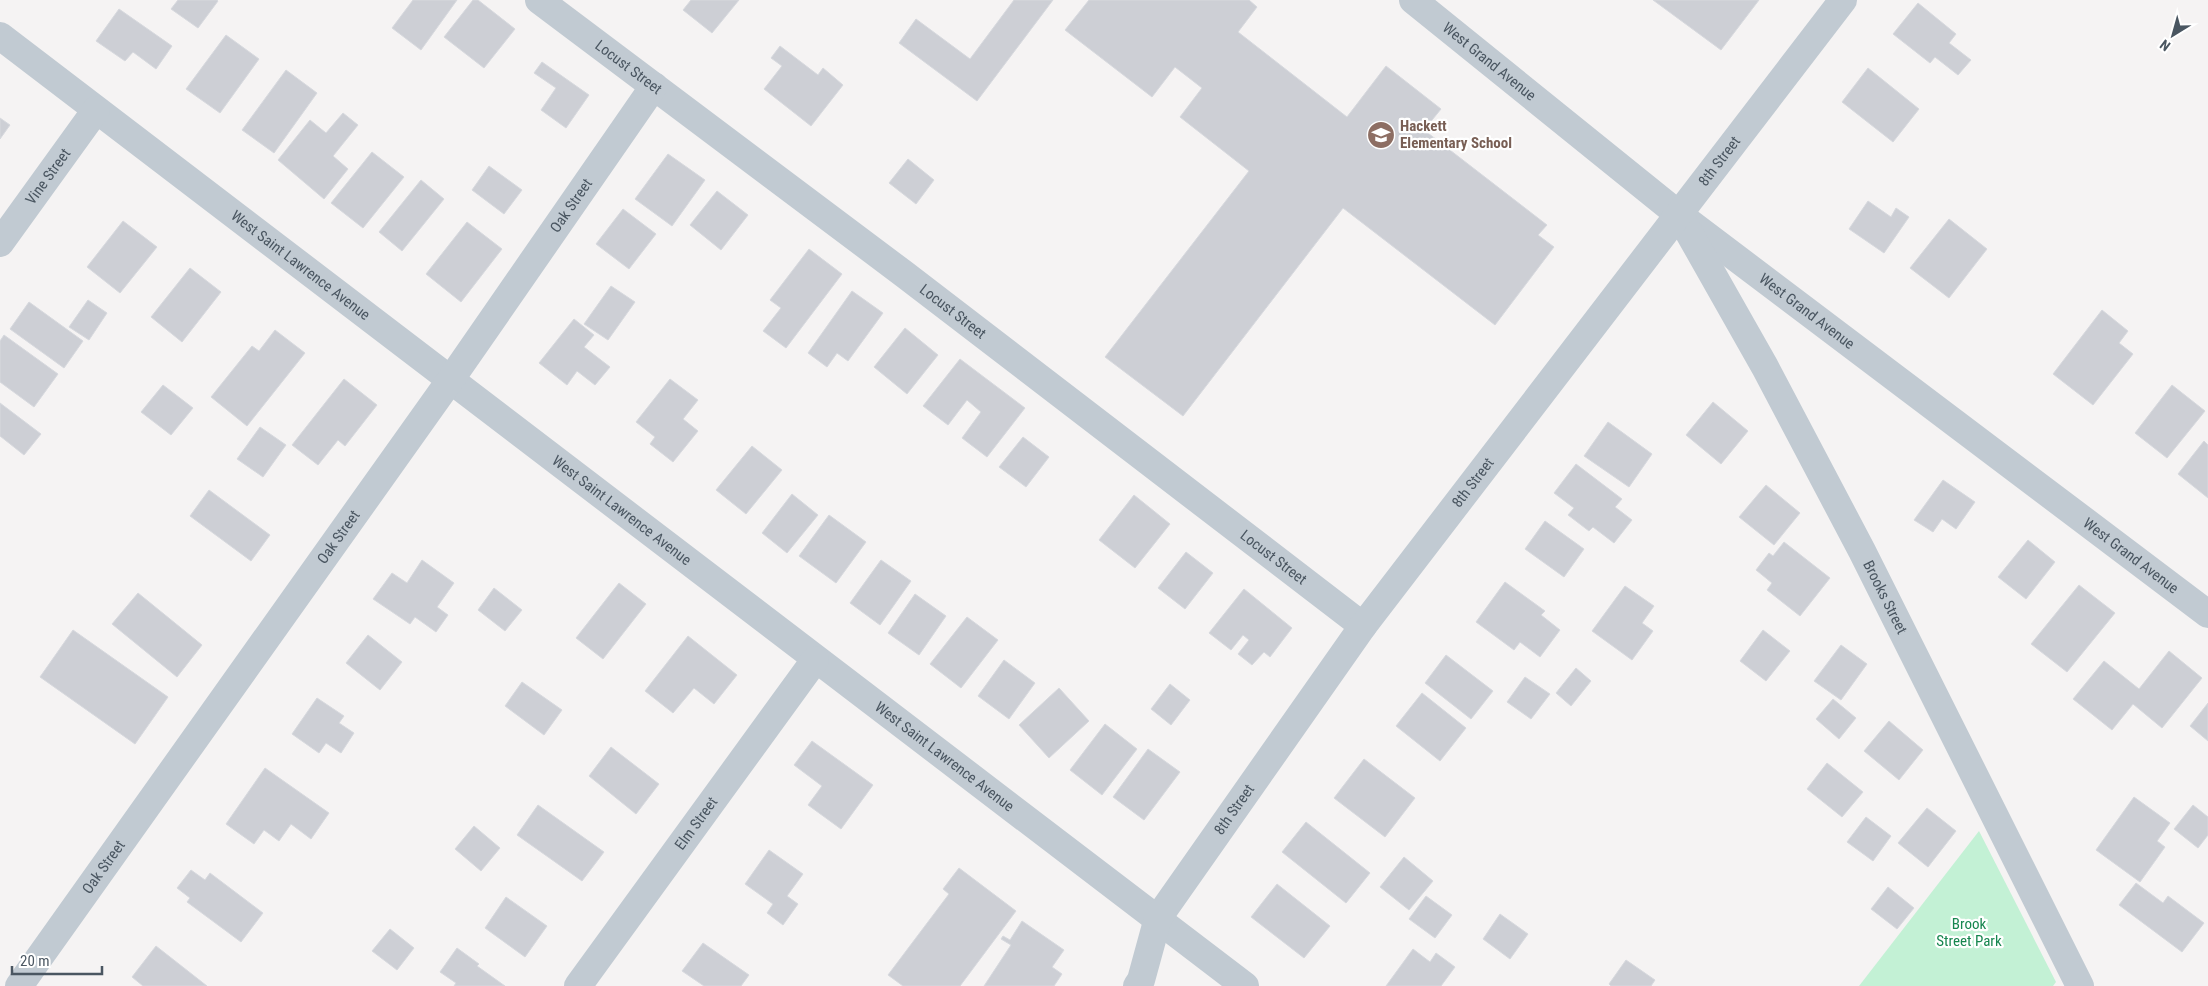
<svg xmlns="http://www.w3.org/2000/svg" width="2208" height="986" viewBox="0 0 2208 986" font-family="'Roboto Condensed',sans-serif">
<rect width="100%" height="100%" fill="#f5f3f3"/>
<!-- green -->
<path fill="#c3f1d5" d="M1979 831 2056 982 2053 986H1859Z"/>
<!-- building -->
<g fill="#cdcfd5" stroke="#d7d9de">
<path d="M178 0H217L218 1 198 28 171 9Z"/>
<path d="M413 0H457L421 50 392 28Z"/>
<path d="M473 0H478L515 29 484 68 444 37Z"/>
<path d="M691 0H739L712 33 683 10Z"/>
<path d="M1014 0H1053L977 101 899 43 916 19 970 59Z"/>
<path d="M1089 0H1249L1257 7 1238 32 1347 117 1386 66 1441 109 1424 130 1547 225 1538 235 1554 247 1495 325 1343 208 1183 416 1105 357 1249 171 1180 117 1202 88 1175 67 1152 97 1065 30Z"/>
<path d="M1653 0H1759L1721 50Z"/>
<path d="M1918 3 1956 34 1949 43 1971 60 1958 75 1935 57 1930 63 1893 34Z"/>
<path d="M119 9 172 46 156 69 133 52 125 61 96 41Z"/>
<path d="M226 35 259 59 220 113 186 89Z"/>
<path d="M780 46 818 75 823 68 843 85 811 126 764 89 782 66 771 58Z"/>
<path d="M542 62 589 95 566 128 541 110 556 88 534 73Z"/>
<path d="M1868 68 1919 109 1893 142 1842 102Z"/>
<path d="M286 70 317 93 274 153 242 130Z"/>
<path d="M343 113 358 125 333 156 348 169 324 199 278 160 310 120 326 133Z"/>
<path d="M0 118 10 125 0 139Z"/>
<path d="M372 152 404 177 363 228 331 203Z"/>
<path d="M668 154 705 180 672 226 635 199Z"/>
<path d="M908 159 934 180 916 204 889 183Z"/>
<path d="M489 166 522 190 504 214 472 190Z"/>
<path d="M421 180 444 199 402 251 379 232Z"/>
<path d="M717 191 748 215 721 250 690 225Z"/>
<path d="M1868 201 1891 217 1896 208 1909 217 1884 253 1849 229Z"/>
<path d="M623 209 656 234 629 269 596 244Z"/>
<path d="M1949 219 1987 249 1949 298 1910 268Z"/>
<path d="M123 221 157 247 120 293 87 267Z"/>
<path d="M467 222 502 249 461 302 426 274Z"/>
<path d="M809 249 842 274 786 348 763 331 781 308 770 300Z"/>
<path d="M190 268 221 292 182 342 151 317Z"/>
<path d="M611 286 635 302 608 340 584 324Z"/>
<path d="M852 291 883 313 848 361 837 353 827 367 808 353Z"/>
<path d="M88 300 107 313 89 340 69 327Z"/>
<path d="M29 302 83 341 64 368 10 329Z"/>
<path d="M2102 310 2128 331 2119 343 2133 354 2093 405 2053 374Z"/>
<path d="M574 319 594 335 584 347 610 367 595 385 577 371 567 385 539 363Z"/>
<path d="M905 328 938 355 907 394 874 367Z"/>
<path d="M275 330 305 353 247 426 211 397 252 346 259 351Z"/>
<path d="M4 335 58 374 34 407 0 382V341Z"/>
<path d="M960 359 1025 408 987 457 962 438 981 412 967 400 948 425 923 406Z"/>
<path d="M344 379 377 405 345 446 338 440 318 465 292 445Z"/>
<path d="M670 379 698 400 683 419 698 431 673 462 650 444 655 437 636 422Z"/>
<path d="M163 385 193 408 171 435 141 412Z"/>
<path d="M2172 385 2205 411 2167 458 2135 433Z"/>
<path d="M1713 402 1748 431 1721 464 1686 435Z"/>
<path d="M0 403 41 434 24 455 0 436Z"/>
<path d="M1608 422 1652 454 1629 487 1584 456Z"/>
<path d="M260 427 286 445 263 477 237 459Z"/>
<path d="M1023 437 1049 457 1026 487 999 467Z"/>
<path d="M2204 441 2208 445V498L2178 474Z"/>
<path d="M752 446 782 470 746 514 716 490Z"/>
<path d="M1576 464 1622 499 1615 507 1632 520 1614 543 1593 527 1589 531 1568 515 1574 508 1554 493Z"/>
<path d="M1943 480 1975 502 1956 529 1942 519 1933 532 1914 520Z"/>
<path d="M1766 485 1800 513 1774 545 1739 517Z"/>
<path d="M209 490 270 535 251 561 190 516Z"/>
<path d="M792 494 818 515 787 553 762 533Z"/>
<path d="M1134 495 1170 524 1135 568 1099 540Z"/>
<path d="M829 515 866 542 836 583 799 556Z"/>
<path d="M1545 521 1584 549 1564 577 1525 549Z"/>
<path d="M2028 540 2055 562 2026 599 1998 577Z"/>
<path d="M1784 542 1830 578 1800 616 1767 590 1772 583 1756 570 1769 553 1773 556Z"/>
<path d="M1186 552 1213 573 1185 609 1158 588Z"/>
<path d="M422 560 454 583 437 607 448 615 436 632 415 617 410 624 373 599 392 573 407 583Z"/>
<path d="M881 560 911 581 880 625 850 603Z"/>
<path d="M1505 582 1545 611 1541 615 1560 630 1540 657 1520 642 1514 650 1476 622Z"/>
<path d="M619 583 646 604 603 659 576 638Z"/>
<path d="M2079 585 2115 613 2067 672 2031 644Z"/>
<path d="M1625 586 1654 606 1642 623 1653 631 1632 660 1592 631Z"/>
<path d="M494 588 522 610 505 631 478 610Z"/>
<path d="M1244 589 1292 628 1270 657 1264 652 1252 665 1238 654 1249 640 1243 635 1231 650 1209 633Z"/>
<path d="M138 593 202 645 177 677 112 624Z"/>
<path d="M915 594 946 616 919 655 888 633Z"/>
<path d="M967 617 998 640 961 688 930 664Z"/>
<path d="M73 630 168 697 135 744 40 677Z"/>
<path d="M1763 630 1790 651 1766 681 1740 661Z"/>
<path d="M368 635 402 662 380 690 346 663Z"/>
<path d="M688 636 737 675 714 704 694 688 673 713 645 691Z"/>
<path d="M1841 645 1867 664 1841 700 1814 681Z"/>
<path d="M2169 651 2202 678 2162 728 2133 704 2112 730 2073 699 2104 661 2139 689Z"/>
<path d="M1446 655 1493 691 1471 719 1425 683Z"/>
<path d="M1004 660 1035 683 1009 719 978 696Z"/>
<path d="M1576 668 1591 681 1571 706 1556 693Z"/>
<path d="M1525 677 1550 694 1531 719 1507 702Z"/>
<path d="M522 682 562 710 544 735 505 706Z"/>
<path d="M1170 684 1190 700 1171 725 1151 709Z"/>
<path d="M1059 688 1089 721 1049 758 1019 725Z"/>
<path d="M1422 693 1466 728 1440 761 1396 726Z"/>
<path d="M317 698 344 716 339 723 354 733 341 753 326 743 319 753 292 734Z"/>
<path d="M1833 699 1856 718 1839 739 1816 719Z"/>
<path d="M2208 703V741L2190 726Z"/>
<path d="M1889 721 1923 750 1899 780 1864 751Z"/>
<path d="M1105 724 1137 749 1102 795 1070 770Z"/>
<path d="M812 741 873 785 841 829 808 805 822 786 794 765Z"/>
<path d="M611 747 659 784 636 814 589 776Z"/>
<path d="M1148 749 1180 772 1144 820 1113 797Z"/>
<path d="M1364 759 1415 798 1385 837 1334 798Z"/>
<path d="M1827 763 1863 792 1842 817 1807 789Z"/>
<path d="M265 768 329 813 311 839 291 824 279 841 264 830 254 844 226 824Z"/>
<path d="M2134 797 2170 823 2157 841 2165 847 2140 882 2096 850Z"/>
<path d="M538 805 604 852 582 881 517 835Z"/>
<path d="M2193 805 2208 817V835L2198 848 2174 829Z"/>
<path d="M1927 808 1956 831 1928 867 1898 843Z"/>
<path d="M1866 817 1891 836 1873 861 1847 842Z"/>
<path d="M1306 822 1370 873 1346 903 1282 852Z"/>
<path d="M474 826 500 848 481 871 455 849Z"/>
<path d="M769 850 803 874 787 896 798 904 783 925 767 913 773 904 745 884Z"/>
<path d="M1404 857 1433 881 1409 910 1380 887Z"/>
<path d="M959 868 1016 911 960 986H903L888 975 949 894 943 889Z"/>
<path d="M191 870 205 880 210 873 263 913 241 942 187 902 190 898 177 888Z"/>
<path d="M2136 883 2163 903 2168 896 2204 923 2182 952 2119 905Z"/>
<path d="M1277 884 1330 926 1304 958 1251 917Z"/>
<path d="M1888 887 1914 908 1897 929 1871 909Z"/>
<path d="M1426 896 1452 915 1435 938 1409 919Z"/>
<path d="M506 897 547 926 525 957 485 928Z"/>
<path d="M1500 914 1528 934 1510 959 1483 939Z"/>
<path d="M1022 921 1064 950 1052 967 1062 974 1054 986H984L1011 945 1001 939 1003 936 1010 940Z"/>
<path d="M390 929 414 948 397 970 372 951Z"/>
<path d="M703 943 749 975 741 986H704L682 971Z"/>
<path d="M156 946 207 986H143L132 977Z"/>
<path d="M457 948 479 964 477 966 505 986H454L456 983 440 972Z"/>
<path d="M1413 949 1430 962 1436 953 1455 967 1441 986H1386Z"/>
<path d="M1626 960 1655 980 1651 986H1611L1609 984Z"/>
</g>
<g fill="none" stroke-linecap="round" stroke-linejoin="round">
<!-- minor -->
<g stroke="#c1cad2" stroke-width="28">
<path id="s1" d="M539 0 904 274 1363 626"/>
<path id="s2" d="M1413 0 1678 214 2208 614"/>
<path id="s3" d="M0 36 1245 986"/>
<path id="s4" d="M1684 224 1765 367 1862 551 2080 986"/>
<path id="s5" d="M0 243 96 110"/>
<path id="s6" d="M19 986 451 379 654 86"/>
<path id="s7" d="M578 986 815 660"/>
<path id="s8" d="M1137 986 1141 980 1158 918 1363 626 1843 0"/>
</g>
</g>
<!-- icons -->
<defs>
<g id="school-disc" transform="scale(1.4375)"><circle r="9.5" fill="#8d6e63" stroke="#fff"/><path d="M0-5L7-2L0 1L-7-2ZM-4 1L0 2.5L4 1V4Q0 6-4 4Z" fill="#fff"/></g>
</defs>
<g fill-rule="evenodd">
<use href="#school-disc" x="1381" y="135"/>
</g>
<g text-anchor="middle" stroke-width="4.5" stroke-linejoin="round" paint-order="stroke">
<!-- street labels -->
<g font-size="15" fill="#4a5661" stroke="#fff">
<text dy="5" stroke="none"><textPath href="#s2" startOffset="98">West Grand Avenue</textPath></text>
<text dy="5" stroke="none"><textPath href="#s1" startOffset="112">Locust Street</textPath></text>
<text dy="5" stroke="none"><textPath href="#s8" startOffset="1014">8th Street</textPath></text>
<text dy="5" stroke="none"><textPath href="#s5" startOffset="82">Vine Street</textPath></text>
<text dy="5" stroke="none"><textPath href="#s6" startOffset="956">Oak Street</textPath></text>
<text dy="5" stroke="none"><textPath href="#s3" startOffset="378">West Saint Lawrence Avenue</textPath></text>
<text dy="5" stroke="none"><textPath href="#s1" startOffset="518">Locust Street</textPath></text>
<text dy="5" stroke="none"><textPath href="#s2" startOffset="502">West Grand Avenue</textPath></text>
<text dy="5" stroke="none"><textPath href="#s8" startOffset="609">8th Street</textPath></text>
<text dy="5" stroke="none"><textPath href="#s3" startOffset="782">West Saint Lawrence Avenue</textPath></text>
<text dy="5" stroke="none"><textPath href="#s6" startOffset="551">Oak Street</textPath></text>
<text dy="5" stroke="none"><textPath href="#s2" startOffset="908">West Grand Avenue</textPath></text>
<text dy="5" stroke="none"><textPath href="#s1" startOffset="922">Locust Street</textPath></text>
<text dy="5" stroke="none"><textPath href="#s4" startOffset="424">Brooks Street</textPath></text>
<text dy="5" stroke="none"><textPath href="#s3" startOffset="1188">West Saint Lawrence Avenue</textPath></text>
<text dy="5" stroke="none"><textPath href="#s8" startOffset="204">8th Street</textPath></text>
<text dy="5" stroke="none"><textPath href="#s7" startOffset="201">Elm Street</textPath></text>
<text dy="5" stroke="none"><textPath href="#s6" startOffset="146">Oak Street</textPath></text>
</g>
<!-- education labels -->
<g font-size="15" font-weight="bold" fill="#785e54" stroke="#fff" text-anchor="start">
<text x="1400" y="131">Hackett<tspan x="1400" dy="17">Elementary School</tspan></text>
</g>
<!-- park labels -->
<g font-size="15" fill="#17864f" stroke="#fff">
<text x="1969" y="929">Brook<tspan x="1969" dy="17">Street Park</tspan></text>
</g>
</g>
<!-- north arrow -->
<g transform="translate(2173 35) rotate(217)" stroke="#ffffff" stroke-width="4" paint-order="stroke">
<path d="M0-4L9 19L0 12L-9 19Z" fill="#4a5661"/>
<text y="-8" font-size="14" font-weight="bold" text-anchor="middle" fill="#4a5661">N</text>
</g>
<!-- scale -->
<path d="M12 966v8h90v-8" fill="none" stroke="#4a5661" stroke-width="2.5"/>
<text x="20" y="966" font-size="15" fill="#4a5661" stroke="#ffffff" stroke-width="4" paint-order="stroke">20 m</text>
</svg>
